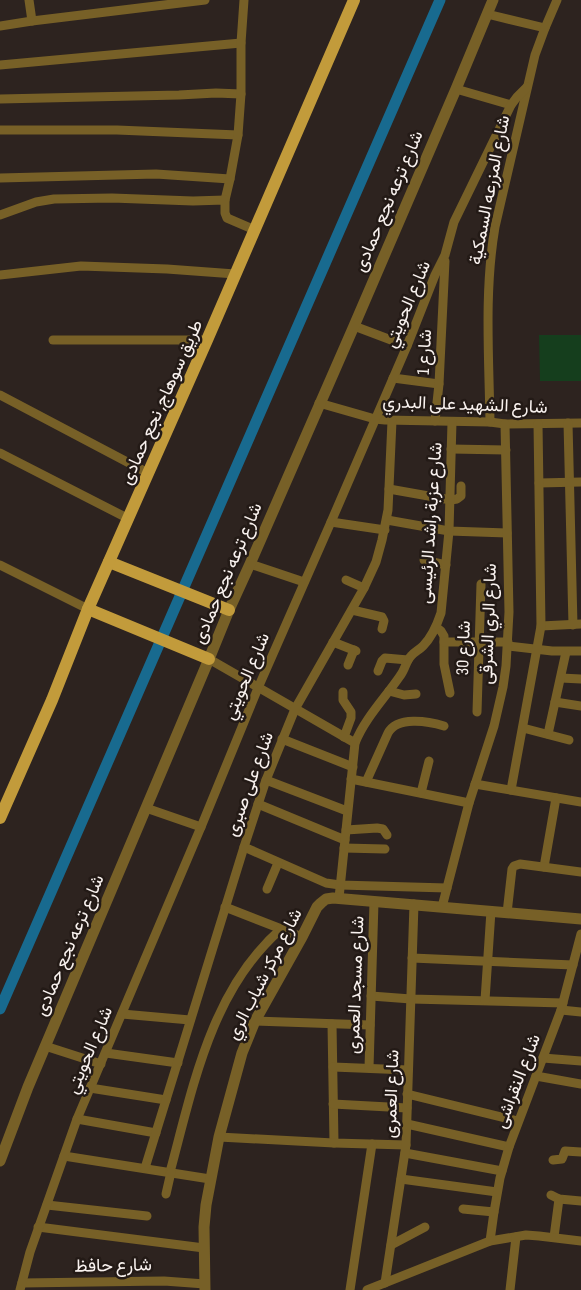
<svg xmlns="http://www.w3.org/2000/svg" width="581" height="1290" viewBox="0 0 581 1290" font-family="'Sofia Sans Condensed',Vazirmatn,sans-serif">
<rect width="100%" height="100%" fill="#2d231f"/>
<!-- green -->
<path fill="#153e1d" d="M539 335H581V381H540Z"/>
<g fill="none" stroke-linecap="round" stroke-linejoin="round">
<!-- canal -->
<path stroke="#186a8f" stroke-width="11" d="M0 1009 440 0"/>
<!-- minor -->
<g stroke="#776027" stroke-width="9">
<path d="M29 0 32 21"/>
<path d="M487 14 545 28"/>
<path d="M0 26 32 21 205 0"/>
<path d="M0 65 241 43"/>
<path d="M456 89 511 105"/>
<path d="M0 99 179 95 216 93 241 94"/>
<path d="M0 130H117L238 135"/>
<path d="M0 178 156 174 230 179"/>
<path d="M225 200 230 179 238 135 241 94V43L244 0"/>
<path d="M0 215 36 202 54 199 112 198 193 201 225 200V213L227 218 255 230"/>
<path d="M0 275 81 266 167 269 235 274"/>
<path d="M354 326 407 346"/>
<path d="M53 340H207"/>
<path d="M393 378 439 384"/>
<path d="M0 395 148 473"/>
<path d="M319 403 375 419 385 420 490 422 505 424 581 423"/>
<path d="M435 421 439 384 445 261"/>
<path d="M490 422C489 357 484 291 495 227L535 55 545 28 557 0"/>
<path d="M568 423 573 625"/>
<path d="M451 449 506 450"/>
<path d="M0 453 129 519"/>
<path d="M539 483 581 482"/>
<path d="M389 489 451 500 457 499 461 496V486"/>
<path d="M387 520 449 531 507 533"/>
<path d="M331 522 385 530"/>
<path d="M424 560 446 565"/>
<path d="M250 564 304 582"/>
<path d="M0 565 88 609"/>
<path d="M346 580 364 588"/>
<path d="M352 610 382 617 384 621 382 629"/>
<path d="M541 626 581 624"/>
<path d="M436 627 441 631 444 636V664L450 693"/>
<path d="M333 642 356 651"/>
<path d="M444 642H508"/>
<path d="M508 646 552 651H581"/>
<path d="M209 659 355 743"/>
<path d="M348 665 354 650"/>
<path d="M378 671 382 661 385 658 408 660"/>
<path d="M561 678 581 679"/>
<path d="M389 691 404 695 416 694"/>
<path d="M343 692V700L351 712V718L344 737"/>
<path d="M555 702 581 706"/>
<path d="M477 712 481 584"/>
<path d="M523 728 569 740"/>
<path d="M548 734 566 652"/>
<path d="M282 739 353 767"/>
<path d="M351 779 469 803"/>
<path d="M266 780 347 811"/>
<path d="M366 782 388 733C397 716 428 721 444 726"/>
<path d="M475 784 581 802"/>
<path d="M511 790 541 626 538 424"/>
<path d="M421 793 429 761"/>
<path d="M258 804 345 840"/>
<path d="M146 808 201 827"/>
<path d="M346 830 377 828 383 829 387 835"/>
<path d="M244 847 326 883 340 885 447 888"/>
<path d="M344 848 385 849"/>
<path d="M544 867 556 798"/>
<path d="M267 889 278 863"/>
<path d="M339 898 355 743C365 718 385 698 400 676 405 670 406 661 411 656 414 652 419 650 423 646 432 637 437 625 441 613L449 531 452 422"/>
<path d="M225 907 302 937"/>
<path d="M442 907 469 803 494 726 503 687 506 666 509 612 505 424"/>
<path d="M507 913 512 869 514 866 520 864 581 872"/>
<path d="M412 958 573 965"/>
<path d="M371 996 411 999 563 1003"/>
<path d="M485 1000 491 911"/>
<path d="M561 1010 581 1012"/>
<path d="M122 1014 190 1020"/>
<path d="M255 1021 370 1025"/>
<path d="M332 1024 334 1143"/>
<path d="M45 1046 101 1064"/>
<path d="M106 1053 178 1063"/>
<path d="M543 1058 581 1061"/>
<path d="M333 1067 408 1070"/>
<path d="M369 1068 374 902"/>
<path d="M536 1076 581 1084"/>
<path d="M90 1088 166 1100"/>
<path d="M407 1094 518 1121"/>
<path d="M333 1104 407 1108"/>
<path d="M77 1119 156 1133"/>
<path d="M407 1124 509 1147"/>
<path d="M219 1137 334 1143 406 1145"/>
<path d="M405 1153 502 1171"/>
<path d="M64 1156 210 1179"/>
<path d="M553 1160 562 1159 565 1151 581 1152"/>
<path d="M145 1168 244 847 266 780 295 709 364 588 376 562 382 540 388 510 392 421"/>
<path d="M170 1172C193 1087 211 990 281 929"/>
<path d="M401 1179 497 1192"/>
<path d="M166 1194 171 1172"/>
<path d="M551 1195 559 1199 581 1201"/>
<path d="M47 1205 147 1216"/>
<path d="M463 1209 494 1212"/>
<path d="M38 1227 204 1248"/>
<path d="M554 1237 559 1199"/>
<path d="M490 1241 494 1212 500 1178 509 1147 561 1010 581 934"/>
<path d="M391 1245 425 1227"/>
<path d="M22 1283 164 1281 205 1284"/>
<path d="M385 1283 406 1145 414 904"/>
<path d="M20 1290 30 1252 77 1119 201 827 258 688 331 522 407 346 435 275 445 255 454 222 511 105 517 97 527 87"/>
<path d="M350 1290 372 1144"/>
<path d="M367 1290 490 1241 526 1235 539 1236 581 1241"/>
<path d="M510 1290 516 1237"/>
</g>
<!-- tertiary -->
<g stroke="#776027" stroke-width="11">
<path d="M0 1161 28 1087 209 659 229 610 250 564 354 326 456 89 493 0"/>
<path d="M205 1290 204 1227 206 1205 219 1137 242 1053 255 1021 302 937 317 907 321 903 326 899 333 898 581 919"/>
</g>
<!-- primary -->
<g stroke="#c29b3b" stroke-width="12">
<path d="M109 562 229 610"/>
<path d="M88 609 209 659"/>
<path d="M0 818 52 700 88 609 207 340 354 0"/>
</g>
</g>
<g text-anchor="middle" stroke-width="5" stroke-linejoin="round" paint-order="stroke">
<!-- street labels -->
<g font-size="18" fill="#f9f2ef" stroke="#231a16">
<text transform="translate(489 190) rotate(-79)" y="6">شارع المزرعه السمكية</text>
<text transform="translate(388 201) rotate(-67)" y="6">شارع ترعه نجع حمادى</text>
<text transform="translate(407 304) rotate(-67)" y="6">شارع الحويتي</text>
<text transform="translate(424 352) rotate(-87)" y="6">شارع 1</text>
<text transform="translate(161 402) rotate(-66)" y="6">طريق سوهاج, نجع حمادى</text>
<text transform="translate(465 404) rotate(2)" y="6">شارع الشهيد على البدري</text>
<text transform="translate(430 523) rotate(-86)" y="6">شارع عزبة راشد الرئيسى</text>
<text transform="translate(227 573) rotate(-67)" y="6">شارع ترعه نجع حمادى</text>
<text transform="translate(488 624) rotate(-88)" y="6">شارع الري الشرقى</text>
<text transform="translate(463 648) rotate(-88)" y="6">شارع 30</text>
<text transform="translate(246 676) rotate(-67)" y="6">شارع الحويتي</text>
<text transform="translate(249 784) rotate(-70)" y="6">شارع على صبرى</text>
<text transform="translate(69 945) rotate(-67)" y="6">شارع ترعه نجع حمادى</text>
<text transform="translate(264 974) rotate(-63)" y="6">شارع مركز شباب الري</text>
<text transform="translate(355 985) rotate(-88)" y="6">شارع مسجد العمرى</text>
<text transform="translate(89 1050) rotate(-67)" y="6">شارع الحويتي</text>
<text transform="translate(517 1081) rotate(-69)" y="6">شارع النقراشى</text>
<text transform="translate(391 1094) rotate(-88)" y="6">شارع العمرى</text>
<text transform="translate(113 1265) rotate(-1)" y="6">شارع حافظ</text>
</g>
</g>
</svg>
